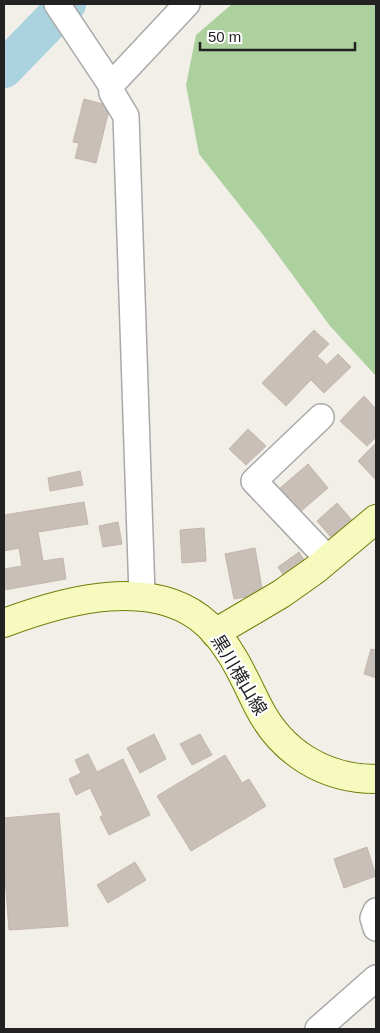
<svg xmlns="http://www.w3.org/2000/svg" width="380" height="1033" viewBox="0 0 380 1033" font-family="Arial,'Noto Sans JP',sans-serif">
<rect width="100%" height="100%" fill="#f2efe9"/>
<!-- forest -->
<path fill="#add19e" d="M232 4H376V376L330 326 264 236 199 154 186 85 196 35Z"/>
<g fill="none" stroke-linecap="round" stroke-linejoin="round">
<!-- river -->
<path stroke="#aad3df" stroke-width="38" d="M4 69 67 4"/>
</g>
<!-- building -->
<g fill="#c7bfb8" stroke="#c4b6ab">
<path d="M84 99 110 106 96 163 75 158 79 143 73 142Z"/>
<path d="M314 330 329 344 317 356 326 364 286 406 262 383Z"/>
<path d="M338 354 351 367 324 393 311 380Z"/>
<path d="M364 396 376 409V437L367 446 340 421Z"/>
<path d="M248 429 266 446 246 465 229 449Z"/>
<path d="M376 443V480L358 461Z"/>
<path d="M308 464 328 488 299 513 279 489Z"/>
<path d="M80 471 83 485 50 491 48 478Z"/>
<path d="M84 502 88 524 38 532 43 561 63 558 66 579 4 590V569L22 566 19 548 4 551V515Z"/>
<path d="M337 503 356 525 336 543 317 521Z"/>
<path d="M118 522 122 544 103 547 99 526Z"/>
<path d="M204 528 206 561 182 563 180 530Z"/>
<path d="M255 548 263 594 234 599 225 554Z"/>
<path d="M299 552 309 567 288 582 278 567Z"/>
<path d="M371 649 376 650V678L364 674Z"/>
<path d="M154 734 166 759 140 773 127 748Z"/>
<path d="M200 734 212 755 192 765 180 744Z"/>
<path d="M88 754 97 772 123 759 150 815 109 835 100 817 103 815 90 788 76 795 69 779 81 773 75 760Z"/>
<path d="M225 755 242 783 249 779 266 806 191 851 157 796Z"/>
<path d="M59 813 68 926 9 930 4 864V818Z"/>
<path d="M367 847 376 876 344 888 334 859Z"/>
<path d="M135 862 146 880 108 903 97 885Z"/>
</g>
<g fill="none" stroke-linecap="round" stroke-linejoin="round">
<!-- street casing -->
<g stroke="#a9a9a9" stroke-width="28">
<g id="street">
<path d="M57 4 111 85 112 93 126 116 142 595"/>
<path d="M111 85 187 4"/>
<path d="M321 417 254 481 328 559"/>
<path d="M376 911 373 918 376 928"/>
<path d="M318 1029 376 978"/>
</g>
</g>
<!-- secondary casing -->
<g stroke="#707d05" stroke-width="30">
<g id="secondary">
<path d="M4 623C65 600 155 575 208 625 231 647 244 678 258 706 281 752 324 779 376 779"/>
<path d="M215 633 281 594 315 570 376 519"/>
</g>
</g>
<!-- street -->
<use href="#street" stroke="#fff" stroke-width="25"/>
<!-- secondary -->
<use href="#secondary" stroke="#f7fabf" stroke-width="28"/>
</g>
<g text-anchor="middle" stroke-width="4.5" stroke-linejoin="round" paint-order="stroke">
<!-- street labels -->
<g font-size="18" fill="#222" stroke="#fff">
<text transform="translate(239 675) rotate(59)" y="6">黒川横山線</text>
</g>
</g>
<!-- border -->
<rect width="380" height="1033" fill="none" stroke="#222222" stroke-width="10"/>
<!-- scale -->
<path d="M200 42v8h155v-8" fill="none" stroke="#222222" stroke-width="2.5"/>
<text x="208" y="42" font-size="15" fill="#222222" stroke="#ffffff" stroke-width="4" paint-order="stroke">50 m</text>
</svg>
